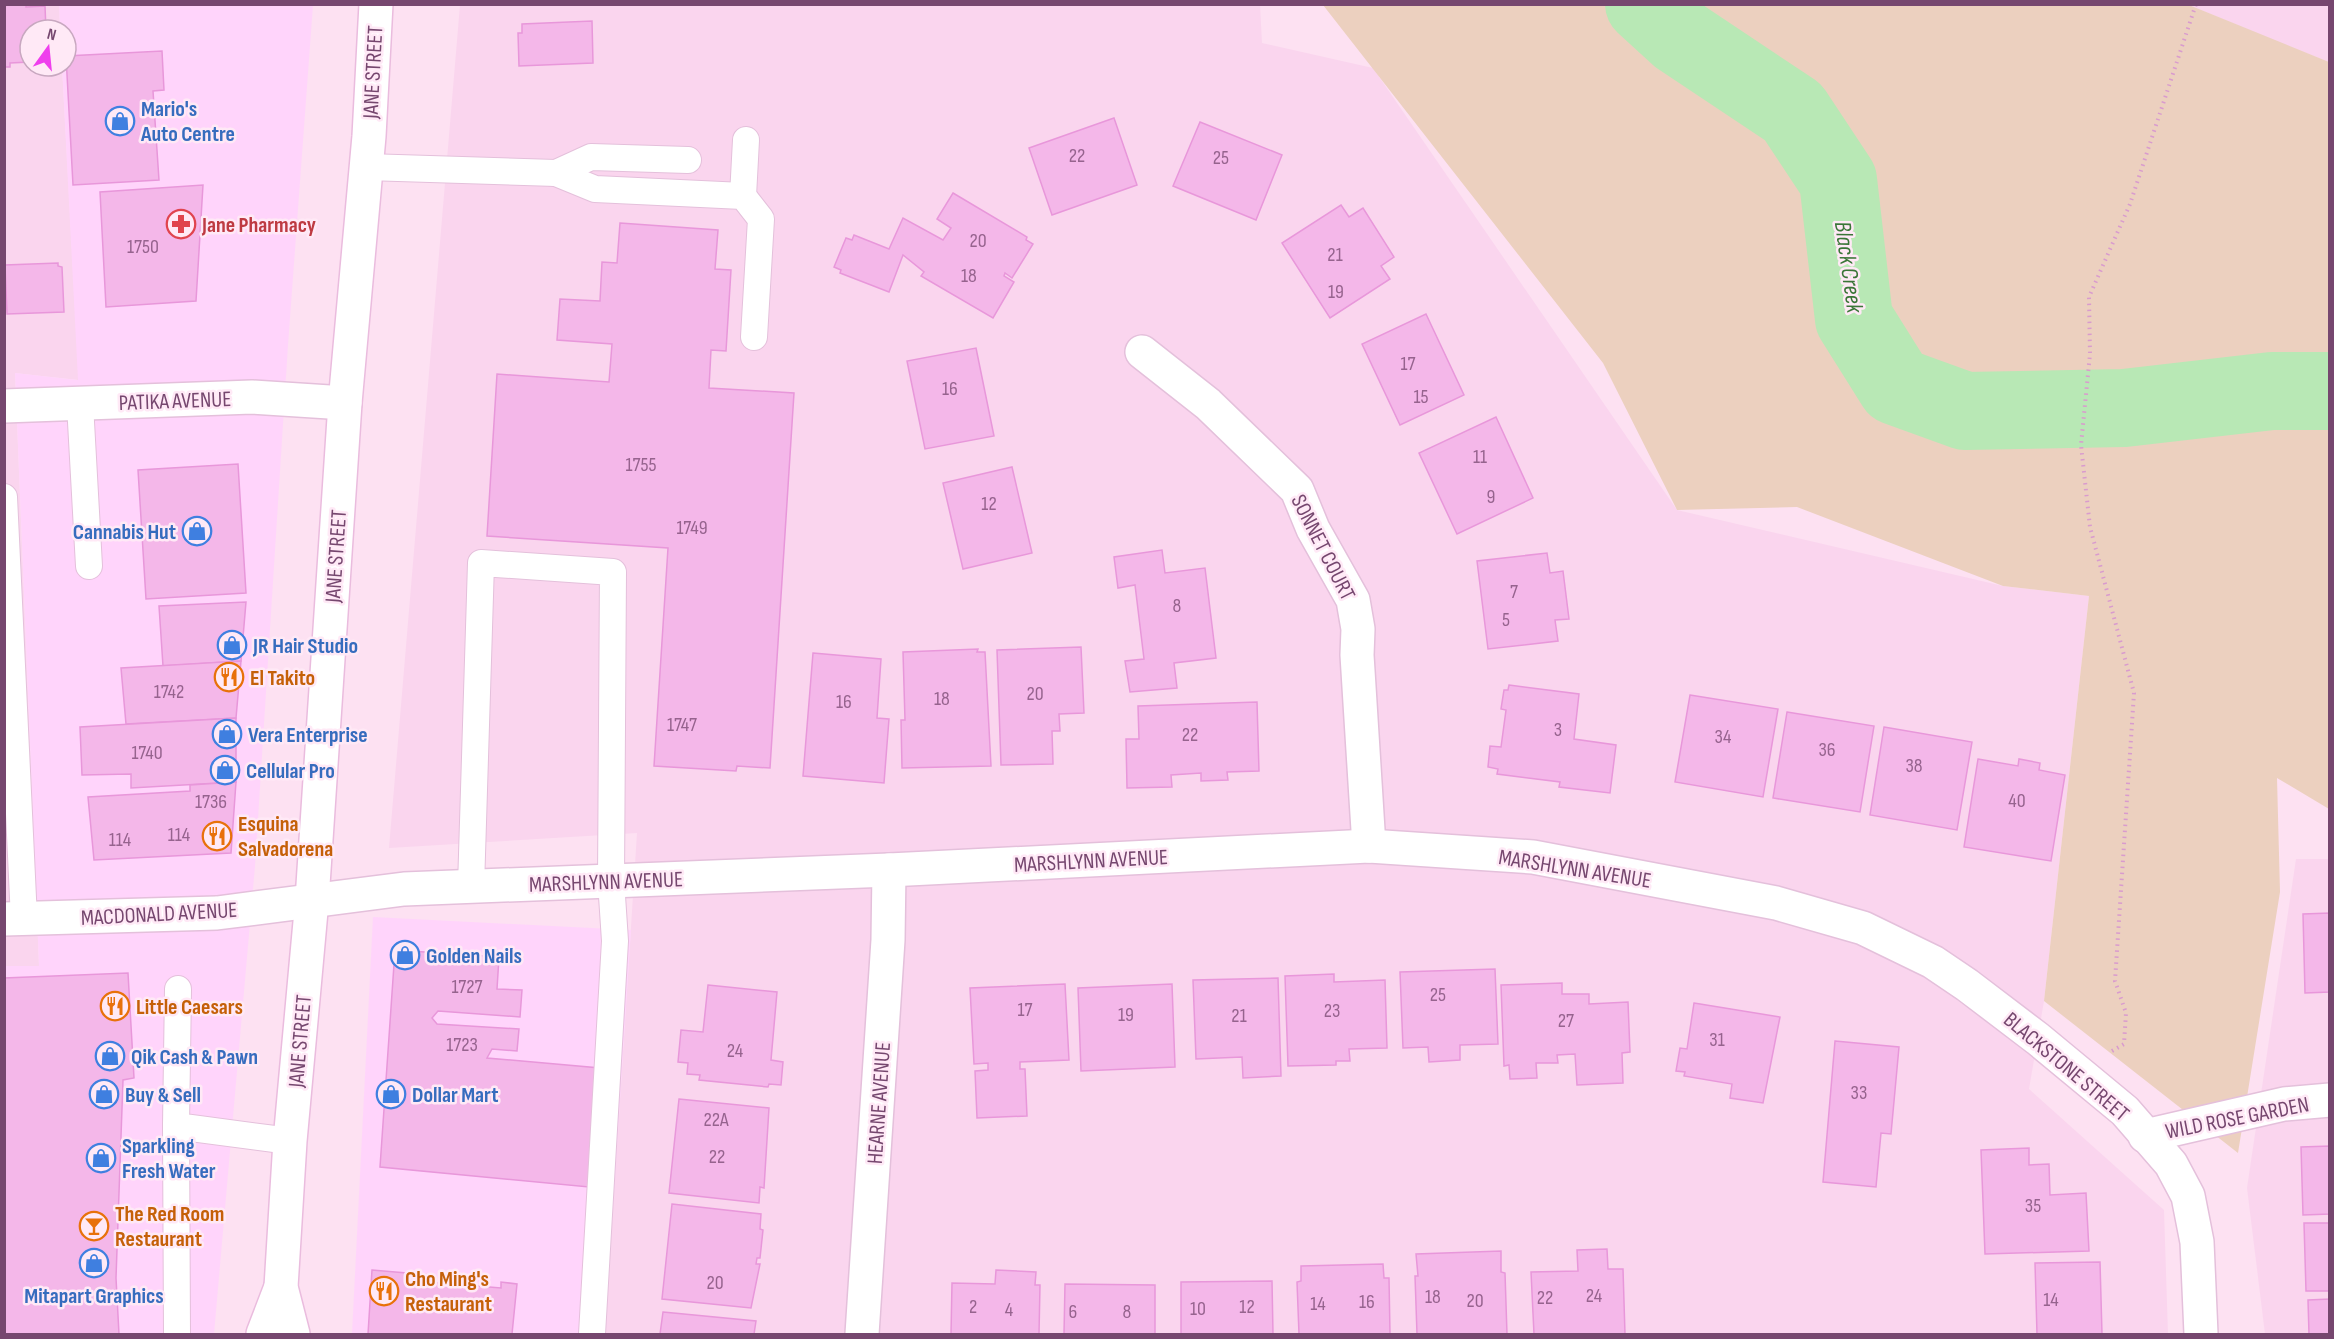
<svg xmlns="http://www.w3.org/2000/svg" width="2334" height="1339" viewBox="0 0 2334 1339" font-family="'Sofia Sans Condensed',sans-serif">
<rect width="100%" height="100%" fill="#fde1f2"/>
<!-- residential -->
<g fill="#fad5ee">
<path d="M5 5H59L60 30H30V66H62L79 380 15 373 39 966H5Z"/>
<path d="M460 5H1260L1262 43 1373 68 1677 510 2003 586 2089 596 2044 1001 2029 1089 2164 1210 2168 1334H605L637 833 389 848Z"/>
<path d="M2189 5H2329V62L2280 43Z"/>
<path d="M2296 859H2329V1334H2265L2247 1188Z"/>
</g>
<!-- commercial -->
<g fill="#ffd4fb">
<path d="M59 5H313L288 345 255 866 214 1334H5V966H39L15 373 78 380 62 66H66V30H60Z"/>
<path d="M373 917 631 930 605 1334H352Z"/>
</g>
<!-- green -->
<path fill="#ecd0bf" d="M1323 5H2189L2329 62V809L2277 778 2280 892 2238 1153 2044 1001 2089 596 2003 586 1797 507 1677 510 1603 363Z"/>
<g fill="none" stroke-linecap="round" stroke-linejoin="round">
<!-- river -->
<path stroke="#b8e8b5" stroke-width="78" d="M1644 4 1679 36 1793 112 1838 180 1854 319 1896 386 1965 411 2124 408 2272 391H2330"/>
</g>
<!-- building -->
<g fill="#f4b7e9" stroke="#e897da" stroke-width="1.5">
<path d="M12 4H26V7L45 6 46 30H30V62L10 63V67H4V6Z"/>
<path d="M592 21 593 63 519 66 518 33H522V24Z"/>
<path d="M162 51 164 90 153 91 159 180 73 185 66 56Z"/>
<path d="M1114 118 1137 185 1052 215 1029 148Z"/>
<path d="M1200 122 1282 155 1256 220 1173 186Z"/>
<path d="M203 185 196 301 106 307 100 192Z"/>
<path d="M953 193 1027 237 1026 240 1033 244 1012 278 1005 273 1004 276 1014 282 993 318 921 276 924 272 903 255 889 292 840 273 841 270 834 267 846 238 852 240 854 235 889 249 903 218 943 240 951 228 937 219Z"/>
<path d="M1341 205 1349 217 1363 208 1394 257 1381 266 1390 279 1330 318 1282 243Z"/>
<path d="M620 223 718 230 715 269 731 270 726 351 711 350 709 388 794 393 770 768 737 766 736 771 654 766 668 548 487 536 497 374 609 382 612 344 557 340 560 299 600 301 602 262 617 263Z"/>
<path d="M58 263V266L62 267 64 312 7 314 5 265Z"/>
<path d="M1426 314 1464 395 1400 425 1362 344Z"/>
<path d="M976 348 994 436 925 449 907 361Z"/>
<path d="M1496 417 1533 498 1457 534 1419 453Z"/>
<path d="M238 464 246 593 146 599 138 470Z"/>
<path d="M1012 467 1032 553 963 569 943 483Z"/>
<path d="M1162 550 1165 573 1205 568 1216 658 1174 663 1177 688 1130 692 1125 661 1144 659 1135 585 1118 588 1114 557Z"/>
<path d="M1547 553 1550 573 1563 571 1569 619 1555 620 1558 641 1488 649 1477 561Z"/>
<path d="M246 602 241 661 163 666 159 606Z"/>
<path d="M1081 647 1084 713 1059 714 1060 731H1052L1053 764 1001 765 997 650Z"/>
<path d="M978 649 977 652H985L991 766 902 768 901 720H905L903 652Z"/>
<path d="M813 653 881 659 877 718 889 719 884 783 803 776Z"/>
<path d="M241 661 236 718 126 724 121 668Z"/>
<path d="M1509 685 1579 694 1574 739 1616 745 1610 793 1559 787 1560 782 1497 774 1498 769 1488 767 1490 746 1501 747 1506 710 1501 709 1504 690H1508Z"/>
<path d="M1690 695 1778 709 1763 797 1675 782Z"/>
<path d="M1257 702 1259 771 1227 772 1228 780 1201 781V773L1171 775 1172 787 1127 788 1126 739H1139L1138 706Z"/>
<path d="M1787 712 1874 726 1860 812 1773 798Z"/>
<path d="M236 718V782L131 788V774L82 775 80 727Z"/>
<path d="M1884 727 1972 742 1957 830 1870 815Z"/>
<path d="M1978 759 2018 766 2019 759 2040 763 2039 770 2065 775 2051 861 1964 847Z"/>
<path d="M236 782 231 853 94 860 88 797 190 791V785Z"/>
<path d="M2330 913V992L2305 993 2303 914Z"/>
<path d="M395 950 499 957 497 989 522 990 520 1017 438 1011 432 1018 437 1024 519 1029 517 1051 492 1049 487 1058 600 1068 589 1187 380 1167Z"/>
<path d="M1495 969 1498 1044 1460 1045V1060L1429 1062 1428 1047 1403 1048 1400 972Z"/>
<path d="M128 973 134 1078 123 1080 116 1278 119 1334H4V978Z"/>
<path d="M1334 974V982L1385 980 1387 1048 1349 1049 1350 1061H1336V1065L1288 1066 1285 976Z"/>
<path d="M1278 978 1281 1076 1243 1078 1242 1057 1196 1059 1193 980Z"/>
<path d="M1562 983V994H1589V1004L1628 1002 1630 1052 1622 1053 1623 1083 1577 1085 1575 1054 1557 1055 1558 1063H1536L1537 1078 1510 1079 1509 1065 1504 1066 1501 985Z"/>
<path d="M1065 984 1069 1060 1020 1062V1069H1025L1027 1116 977 1118 975 1071 988 1070V1063L974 1064 970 988Z"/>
<path d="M1172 984 1175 1067 1081 1071 1078 988Z"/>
<path d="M708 985 777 992 771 1060 783 1062 781 1085 769 1084 768 1087 699 1080 700 1075 687 1074 688 1063 678 1062 681 1030 703 1032Z"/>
<path d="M1694 1003 1780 1017 1763 1103 1730 1098 1732 1084 1684 1076 1685 1072 1676 1071 1680 1048 1687 1049Z"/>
<path d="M1835 1041 1899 1047 1891 1134 1881 1133 1876 1187 1823 1182Z"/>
<path d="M679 1099 769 1108 764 1188 760 1187 759 1203 669 1193Z"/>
<path d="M2330 1146V1214L2303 1215 2301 1147Z"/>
<path d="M2029 1148V1165L2049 1164 2050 1195 2086 1193 2089 1251 1985 1254 1981 1150Z"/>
<path d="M672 1204 761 1214 760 1229 763 1230 760 1258H757L756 1264H760L751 1308 662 1299Z"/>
<path d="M2304 1223H2330V1291H2306Z"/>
<path d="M1607 1249 1608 1269H1623L1625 1334H1534L1531 1272 1578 1271 1577 1250Z"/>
<path d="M1501 1251V1272L1505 1273 1507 1334H1417L1415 1276H1418L1416 1254Z"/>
<path d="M2100 1262 2102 1334H2037L2035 1263Z"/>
<path d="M1383 1264 1384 1278H1389L1390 1334H1299L1297 1282 1301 1281V1266Z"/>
<path d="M372 1270 430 1275 429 1282 501 1288V1282L517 1284 512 1334H368Z"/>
<path d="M996 1270 1036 1272 1035 1285H1040L1039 1334H951L952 1283 995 1284Z"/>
<path d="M1272 1281 1273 1334H1181V1282Z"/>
<path d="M1065 1284 1155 1285V1334H1064Z"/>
<path d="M2330 1299V1334H2309L2308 1300Z"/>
<path d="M663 1312 756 1321 754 1334H660Z"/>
</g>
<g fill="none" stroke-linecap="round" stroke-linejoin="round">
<!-- service casing -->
<g stroke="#e4c0db" stroke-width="28">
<g id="service">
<path d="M366 167 556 173 595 189 743 196 761 219 754 337"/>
<path d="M556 173 591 157 688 160"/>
<path d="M743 196 746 140"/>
<path d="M80 404 89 566"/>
<path d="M4 497 24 919"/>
<path d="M471 887 481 563 613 572 611 881 615 941 592 1334"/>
<path d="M178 989 176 1126 290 1141"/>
<path d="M176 1126 177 1334"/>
</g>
</g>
<!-- minor casing -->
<g stroke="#e4c0db" stroke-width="36">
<g id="minor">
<path d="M1142 352 1208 404 1297 490 1313 529 1353 600 1358 629 1357 655 1369 846"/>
<path d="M4 406 252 397 345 403"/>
<path d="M4 919 217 913 404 889 889 870 1369 846 1533 857 1776 903 1863 928 1933 962 1967 985 2038 1039 2125 1111 2171 1164 2188 1196 2197 1242 2201 1334"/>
<path d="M2145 1136 2284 1104 2330 1100"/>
<path d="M862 1334 888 940 889 870"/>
</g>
</g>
<!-- secondary casing -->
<g stroke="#eabcde" stroke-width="36">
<g id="secondary">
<path d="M263 1334 281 1287"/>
<path d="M293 1334 281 1287 290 1141 312 900 345 403 369 136 376 4"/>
</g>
</g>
<!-- path -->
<path stroke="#d99bce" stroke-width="4" stroke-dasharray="1.5 4.5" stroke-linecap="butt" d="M2112 1051 2124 1044 2126 1013 2115 981 2134 693 2090 527 2081 445 2090 354 2089 297 2130 204 2196 4"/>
<!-- service -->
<use href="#service" stroke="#fff" stroke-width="26"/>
<!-- minor -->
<use href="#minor" stroke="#fff" stroke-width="33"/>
<!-- secondary -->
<use href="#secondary" stroke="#fff" stroke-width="33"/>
</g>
<!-- icons -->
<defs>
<g id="shop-ring" transform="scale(1.5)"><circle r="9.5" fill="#ffe9f6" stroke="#3f7fe0" stroke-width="1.5"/><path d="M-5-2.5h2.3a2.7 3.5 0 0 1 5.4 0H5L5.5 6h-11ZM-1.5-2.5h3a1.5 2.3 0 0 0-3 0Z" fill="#3f7fe0"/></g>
<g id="pharmacy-ring" transform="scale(1.5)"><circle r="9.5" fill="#ffe9f6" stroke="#e0444e" stroke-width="1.5"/><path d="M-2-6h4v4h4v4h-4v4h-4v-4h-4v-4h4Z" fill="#e0444e"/></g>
<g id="restaurant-ring" transform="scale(1.5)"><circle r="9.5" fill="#ffe9f6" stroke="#e8710a" stroke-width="1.5"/><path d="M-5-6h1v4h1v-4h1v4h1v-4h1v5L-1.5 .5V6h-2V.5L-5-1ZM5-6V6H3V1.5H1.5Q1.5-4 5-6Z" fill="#e8710a"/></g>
<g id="bar-ring" transform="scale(1.5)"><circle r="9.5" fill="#ffe9f6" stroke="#e8710a" stroke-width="1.5"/><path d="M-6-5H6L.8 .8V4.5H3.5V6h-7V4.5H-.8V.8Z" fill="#e8710a"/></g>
</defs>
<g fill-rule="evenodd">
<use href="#shop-ring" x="120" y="121"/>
<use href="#pharmacy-ring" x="181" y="224"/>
<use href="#shop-ring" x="197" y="531"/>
<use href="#shop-ring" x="232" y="645"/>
<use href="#restaurant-ring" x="229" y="677"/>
<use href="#shop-ring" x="227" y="734"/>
<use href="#shop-ring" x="225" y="770"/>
<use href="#restaurant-ring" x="217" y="836"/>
<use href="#shop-ring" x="405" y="955"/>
<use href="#restaurant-ring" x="115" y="1006"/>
<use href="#shop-ring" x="110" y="1056"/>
<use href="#shop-ring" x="104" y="1094"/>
<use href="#shop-ring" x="391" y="1094"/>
<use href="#shop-ring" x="101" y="1158"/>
<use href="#bar-ring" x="94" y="1226"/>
<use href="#shop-ring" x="94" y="1263"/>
<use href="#restaurant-ring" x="384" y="1291"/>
</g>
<g text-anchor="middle" stroke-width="5" stroke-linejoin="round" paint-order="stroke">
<!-- number labels -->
<g font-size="20" fill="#96638e">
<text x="1077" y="162">22</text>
<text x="1221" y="164">25</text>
<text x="978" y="247">20</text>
<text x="143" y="253">1750</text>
<text x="1335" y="261">21</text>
<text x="969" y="282">18</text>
<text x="1336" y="298">19</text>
<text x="1408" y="370">17</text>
<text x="950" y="395">16</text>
<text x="1421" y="403">15</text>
<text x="1480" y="463">11</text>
<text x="641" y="471">1755</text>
<text x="1491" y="503">9</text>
<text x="989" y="510">12</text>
<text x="692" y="534">1749</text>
<text x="1514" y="598">7</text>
<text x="1177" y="612">8</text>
<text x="1506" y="626">5</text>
<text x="169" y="698">1742</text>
<text x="1035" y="700">20</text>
<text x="942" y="705">18</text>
<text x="844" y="708">16</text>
<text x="682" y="731">1747</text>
<text x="1558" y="736">3</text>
<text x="1190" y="741">22</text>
<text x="1723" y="743">34</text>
<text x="1827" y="756">36</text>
<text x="147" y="759">1740</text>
<text x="1914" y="772">38</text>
<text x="2017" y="807">40</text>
<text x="211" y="808">1736</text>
<text x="179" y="841">114</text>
<text x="120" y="846">114</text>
<text x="467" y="993">1727</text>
<text x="1438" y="1001">25</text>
<text x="1025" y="1016">17</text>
<text x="1332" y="1017">23</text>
<text x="1126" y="1021">19</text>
<text x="1239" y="1022">21</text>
<text x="1566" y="1027">27</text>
<text x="1717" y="1046">31</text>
<text x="462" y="1051">1723</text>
<text x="735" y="1057">24</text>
<text x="1859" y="1099">33</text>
<text x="716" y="1126">22A</text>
<text x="717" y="1163">22</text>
<text x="2033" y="1212">35</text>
<text x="715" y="1289">20</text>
<text x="1594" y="1302">24</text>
<text x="1433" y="1303">18</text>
<text x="1545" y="1304">22</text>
<text x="2051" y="1306">14</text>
<text x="1475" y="1307">20</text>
<text x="1367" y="1308">16</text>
<text x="1318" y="1310">14</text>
<text x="973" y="1313">2</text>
<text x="1247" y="1313">12</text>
<text x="1198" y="1315">10</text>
<text x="1009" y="1316">4</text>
<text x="1073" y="1318">6</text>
<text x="1127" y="1318">8</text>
</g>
<!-- street labels -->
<g font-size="22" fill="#76476f" stroke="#ffe9f6">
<text transform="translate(372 72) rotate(-87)" y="8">JANE STREET</text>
<text transform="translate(175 400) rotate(-2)" y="8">PATIKA AVENUE</text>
<text transform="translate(1324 547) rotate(63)" y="8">SONNET COURT</text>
<text transform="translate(335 556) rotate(-86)" y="8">JANE STREET</text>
<text transform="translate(1091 860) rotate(-3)" y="8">MARSHLYNN AVENUE</text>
<text transform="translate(1575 868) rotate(9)" y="8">MARSHLYNN AVENUE</text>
<text transform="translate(606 881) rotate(-2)" y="8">MARSHLYNN AVENUE</text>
<text transform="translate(159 913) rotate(-3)" y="8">MACDONALD AVENUE</text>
<text transform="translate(299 1041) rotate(-85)" y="8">JANE STREET</text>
<text transform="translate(2067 1066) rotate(40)" y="8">BLACKSTONE STREET</text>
<text transform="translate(878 1103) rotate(-86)" y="8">HEARNE AVENUE</text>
<text transform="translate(2237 1117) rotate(-11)" y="8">WILD ROSE GARDEN</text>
</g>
<!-- shop labels -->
<g font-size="22" font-weight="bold" fill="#366cbe" stroke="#ffe9f6" text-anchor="start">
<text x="141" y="116">Mario's<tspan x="141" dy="25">Auto Centre</tspan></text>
<text x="176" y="539" text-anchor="end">Cannabis Hut</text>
<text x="253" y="653">JR Hair Studio</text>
<text x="248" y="742">Vera Enterprise</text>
<text x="246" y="778">Cellular Pro</text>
<text x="426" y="963">Golden Nails</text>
<text x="131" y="1064">Qik Cash &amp; Pawn</text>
<text x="125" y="1102">Buy &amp; Sell</text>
<text x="412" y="1102">Dollar Mart</text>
<text x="122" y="1153">Sparkling<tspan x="122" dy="25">Fresh Water</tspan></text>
<text x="94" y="1303" text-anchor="middle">Mitapart Graphics</text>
</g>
<!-- health labels -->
<g font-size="22" font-weight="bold" fill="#be3a42" stroke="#ffe9f6" text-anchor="start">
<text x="202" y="232">Jane Pharmacy</text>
</g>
<!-- food labels -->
<g font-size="22" font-weight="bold" fill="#c56008" stroke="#ffe9f6" text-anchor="start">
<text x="250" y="685">El Takito</text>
<text x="238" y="831">Esquina<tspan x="238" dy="25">Salvadorena</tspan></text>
<text x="136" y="1014">Little Caesars</text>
<text x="115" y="1221">The Red Room<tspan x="115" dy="25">Restaurant</tspan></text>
<text x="405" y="1286">Cho Ming's<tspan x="405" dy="25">Restaurant</tspan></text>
</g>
<!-- water labels -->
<g font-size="24" font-style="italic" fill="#3a7637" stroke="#ffe9f6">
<text transform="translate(1849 267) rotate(82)" y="8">Black Creek</text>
</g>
</g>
<!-- border -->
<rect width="2334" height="1339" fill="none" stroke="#76476f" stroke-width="12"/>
<!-- north arrow -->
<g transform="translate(48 48) rotate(15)"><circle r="28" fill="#ffe9f6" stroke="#c8a8c0" stroke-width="1.5"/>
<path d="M0-4.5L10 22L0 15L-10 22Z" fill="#ef3fed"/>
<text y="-9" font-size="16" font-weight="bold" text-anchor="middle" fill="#76476f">N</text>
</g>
</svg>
